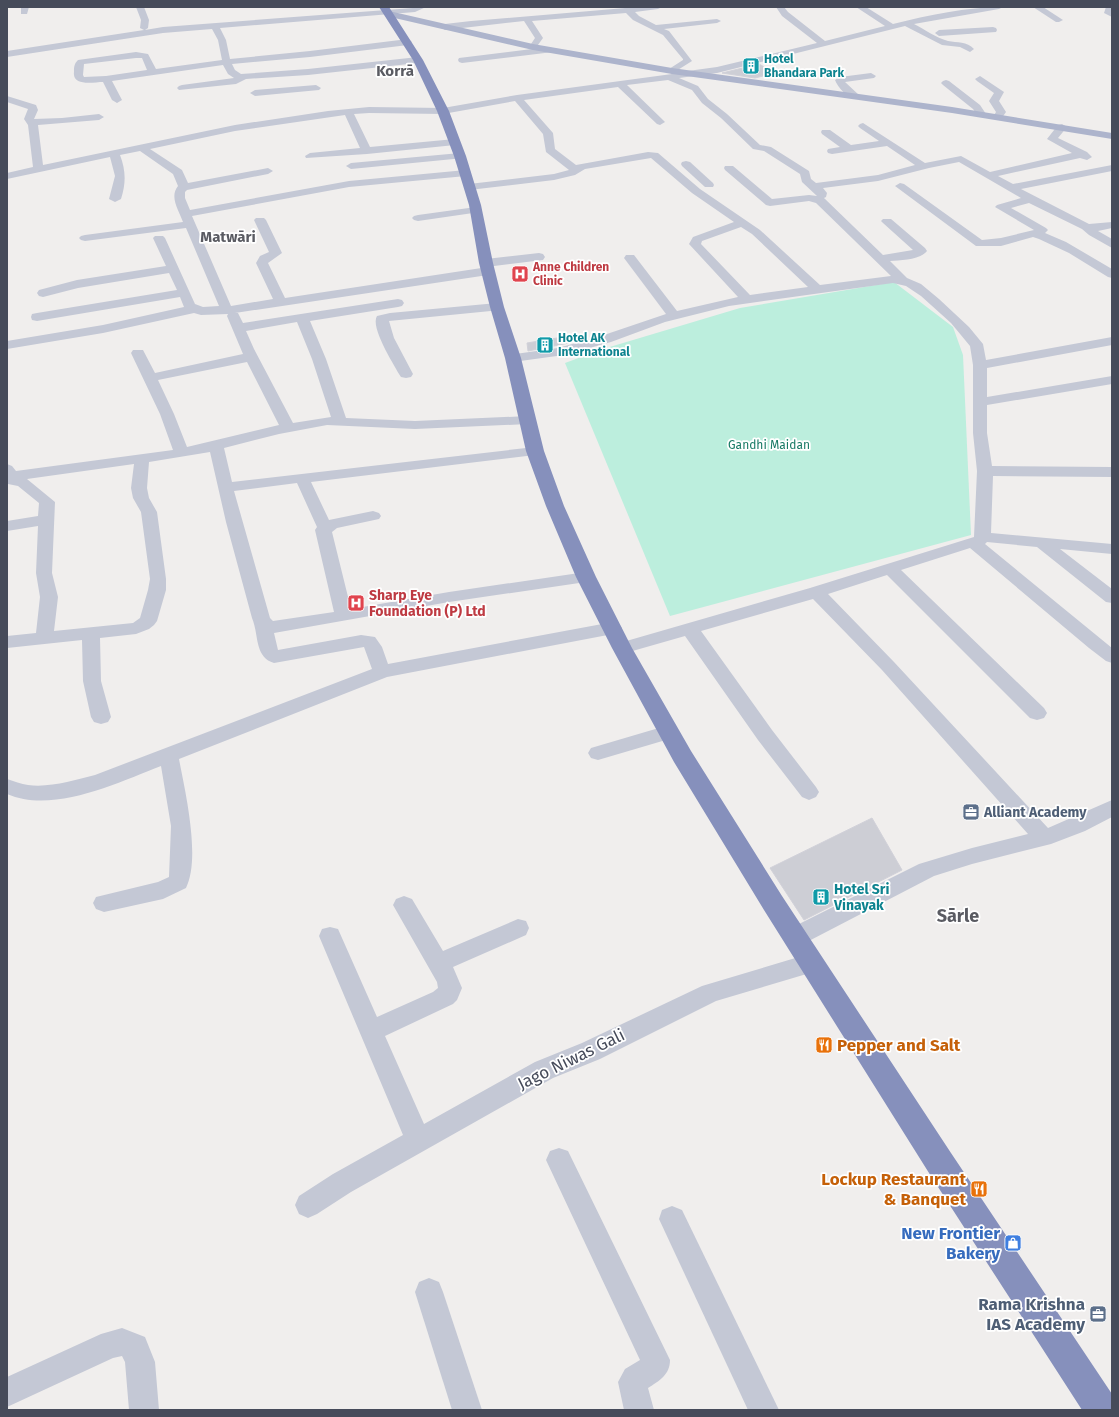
<svg xmlns="http://www.w3.org/2000/svg" width="1119" height="1417" viewBox="0 0 1119 1417" font-family="'Fira Sans',sans-serif">
<rect width="100%" height="100%" fill="#f0eeed"/>
<!-- green -->
<path fill="#bceedd" d="M894 282 953 327 963 355 971 535 670 616 565 363 603 349 740 308Z"/>
<!-- building -->
<g fill="#cdced5" stroke="#d1d1d9">
<path d="M759 64 775 73 755 78 722 73Z"/>
<path d="M563 337 569 343 528 351 527 343Z"/>
<path d="M872 818 902 870 804 920 770 868Z"/>
</g>
<g fill="none" stroke-linecap="round" stroke-linejoin="round">
<!-- minor -->
<g fill="#c4c8d5" fill-rule="evenodd">
<path d="M21 7H29L27 14H21Z"/>
<path d="M136 7H144L149 20 148 28 145 30 163 27 426 7 415 12 220 28 226 40 230 59 310 51 408 39 412 42 408 45 310 57 232 64 235 70 241 74 308 69 418 57 422 60 418 63 308 75 246 79 236 84 179 90 177 88 179 86 182 85 234 78 228 74 223 65 112 81 122 100 117 103 112 100 103 82C94 82 72 87 74 72 74 67 74 64 78 60L136 52 148 54 156 69 222 60 218 40 212 29 163 33 7 57V51L144 30 140 28 141 20ZM136 58H142L147 70 106 76 84 77 83 75 84 64Z"/>
<path d="M637 7H662L658 9 635 12 639 16 656 25 717 19 721 21 717 23 664 29 669 31 692 61 673 73 717 67 817 43 782 16 776 7H784L788 12 825 41 885 26 856 7H866L893 24C929 15 966 7 1003 7L999 9 914 24C924 29 936 38 948 41 957 43 967 41 974 49L970 52 960 47 942 45 905 26 717 73 679 78 698 86 708 99 727 114 760 145 771 147 809 171 811 179 816 183 878 175 915 165 887 146 832 154 828 153 827 151 828 149 840 147 822 134 821 132 822 130H830L851 145 879 141 860 128 858 126 860 124 863 123 925 163 961 156 990 172 1072 153 1047 139 1058 125 1062 124 1067 127 1058 138 1087 152 1092 157 1087 160 1080 158 998 176 1013 184 1112 165V171L1021 189 1089 224 1112 222V228L1098 231 1112 239V248L1089 235 1082 229 1029 203 1011 208 1046 228 1048 230 1045 233 1066 242 1112 269V278L1108 277 1069 253 1039 239 1033 237 1001 246H976L895 186 900 183 904 184 982 240 1001 238 1034 230 995 207 997 205 1021 198 959 162 929 168 878 181 823 188 827 193 826 197 824 198 883 255 913 250 883 223 881 221 883 219H891L925 248 927 251C920 260 901 260 890 261L907 278 921 284 939 299 969 327 983 344 986 360 1112 337V345L987 368V397L1112 376V384L987 405V433L992 466 1112 467V477L993 476 991 533 1112 544V554L1060 549 1112 589V603L1106 602 1037 547 987 542 985 544 1112 648V663L1106 661 1089 648 970 548 901 570 1044 708 1047 713 1044 718 1037 720 1030 718 887 575 828 594 894 662 1048 828 1112 800V817L1085 831 1051 844 972 864 934 876 803 944 795 946 787 944 784 937 787 930 919 864 972 848 1028 834 882 670 813 599 701 631 772 730 816 787 819 792 816 797 809 800 802 797 758 740 685 636 622 654 616 652 613 648 616 644 810 588 974 537 977 471 973 433V365L970 346 951 323 921 296 906 286 893 283 729 306 665 322 611 342 564 355 513 362 508 361 506 358 508 355 558 348 601 336 666 314 624 258 626 255H634L677 311 738 297 689 244 693 237 734 222 692 193 651 158 585 169 575 175 554 180 469 190 465 189 464 187 469 184 554 174 569 170 546 152 543 134 515 101 443 114 369 113 354 114 370 147 455 139 460 142 455 145 367 154 306 158 305 156 310 153 360 148 345 115 235 131 150 149 182 170 188 183 268 168 273 171 268 174 187 190 185 192V198L190 210 349 181 466 170 470 171 471 173 466 176 349 187 192 216 231 306 273 299 256 263 260 256 269 252 254 220 256 218H264L266 220 282 253 268 263 285 298 488 267 492 268 494 271 492 274 488 275 235 313H238L243 323 398 299 402 300 404 303 402 306 398 307 310 321 326 359 346 418 415 421 528 416 533 417 535 420 533 423 528 424 415 429 327 425 279 434 224 448 232 482 535 447 540 448 542 451 540 454 535 455 311 482 329 520 373 511 379 513 381 516 379 519 337 528 332 532 351 609 449 592 586 572 592 573 594 577 592 581 586 582 449 602 274 633 278 650 361 635 375 637 382 647 388 664 613 622 619 624 622 628 619 632 613 634 387 677 179 759C185 791 201 858 186 888L163 899 104 912 96 909 93 903 96 897 158 882 169 877 171 826 161 766C117 783 53 814 7 794V779C14 781 21 784 28 785 50 788 74 780 95 775L372 669 364 647 274 663C254 657 259 634 252 618L226 522 210 452 149 462 147 488 149 498 157 512 166 579V590L157 621 154 625 149 629 136 634 100 638 101 681 111 717 108 722 101 724 94 722 91 717 83 681 82 640 7 648V636L36 633 40 597 36 573 38 526 7 531V521L38 516 39 503 18 486 8 484 7 464 12 466 16 471 173 450 160 414 131 353 133 350H143L155 373 243 354 227 316 228 314 201 315 194 313 103 333 7 349V341L103 325 184 307 180 297 37 321 32 320 31 317 32 314 37 313 177 290 169 273 78 288 43 297 39 296 37 293 39 290 77 280 166 266 153 238 155 236H163L165 238 195 304 203 307 219 306 186 228 85 241 81 240 79 238 81 236 85 235 183 222C179 210 169 197 178 186L173 174 140 151 120 155C126 171 126 183 121 199L115 202 109 199 115 176 110 157 7 179V173L33 167 28 125 24 119 28 109 7 102V96L36 105 38 110 34 119 62 118 99 114 104 117 99 120 38 125 43 165 235 125 328 111 369 107 443 108 517 95 672 74 667 71 669 69 683 60V59L663 35 633 20 626 13 532 21 543 38 535 49 553 48 554 50 553 52 462 63 459 62 458 60 459 58 532 49 529 47 535 38 524 21 445 30 441 27 445 24 471 21ZM668 80 692 90 702 103 721 118 753 149 764 151 800 174 802 182 817 196 809 195 772 199 733 166H725L724 168 725 170 766 205 770 206 809 201 816 203 891 276 820 285 760 230 700 189 658 153 648 152 576 165 555 149 553 133 524 100 618 87 657 124 660 125 665 122 663 120 627 85ZM741 227 752 234 808 287 750 295 701 244 702 241ZM297 322 312 359 331 417 293 423 254 349 246 331ZM247 362 279 425 187 447 174 414 158 380ZM134 464 131 488 133 498 141 512 150 579 148 590 140 618 133 623 54 631 58 597 52 573 55 502 27 479ZM297 483 317 527 315 530 334 612 273 621 270 618 234 491Z"/>
<path d="M1033 7H1043L1063 20 1059 22H1056Z"/>
<path d="M1106 7H1112V17L1104 13Z"/>
<path d="M993 27 996 28 997 30 996 32 939 36 935 33 939 30Z"/>
<path d="M871 73 876 76 874 78 845 82 860 96 855 99C847 97 838 88 835 80L840 77Z"/>
<path d="M980 76 1004 92 999 101 1006 112 1001 119H995L993 117 996 112 989 101 994 93 977 81 975 79Z"/>
<path d="M946 80 949 81 980 105 986 114 984 116H978L973 109 943 85 941 83 943 81Z"/>
<path d="M316 85 321 88 319 90 255 96 250 93 255 90Z"/>
<path d="M460 153 465 156 464 158 351 169 346 166 351 163Z"/>
<path d="M686 161 690 162 713 183 714 185 713 187H705L682 166 681 164 682 162Z"/>
<path d="M476 207 482 210 480 212 418 221 414 220 412 218 414 216 418 215Z"/>
<path d="M539 253 543 254 545 257 543 260 486 267 482 266 480 263 482 260 486 259Z"/>
<path d="M497 303 501 304 503 307 501 310 389 321 394 338 413 374 411 377 406 378 401 377 399 374C393 363 370 327 377 316L390 313Z"/>
<path d="M669 725 676 727 679 732 676 737 598 760 591 758 588 753 591 748Z"/>
<path d="M404 896 412 899 443 951 518 919 526 921 529 928 526 935 453 967 462 988 457 1000 453 1004 385 1036 424 1124 535 1062 582 1043 702 986 812 953 820 956 823 963 820 970 716 1001 600 1059 553 1078 351 1192 317 1214 308 1218 299 1214 295 1205 299 1196 333 1174 403 1135 319 936 322 929 330 927 338 929 377 1017 433 992 438 988 437 982 393 905 396 899Z"/>
<path d="M559 1148 568 1151 670 1360C670 1375 659 1381 648 1388L654 1410H624L618 1382 625 1369 640 1360 546 1160 550 1151Z"/>
<path d="M672 1206 682 1210 779 1410H748L659 1219 662 1210Z"/>
<path d="M429 1278 439 1282 443 1292 482 1410H452L415 1292 419 1282Z"/>
<path d="M122 1328 145 1337 155 1362 159 1410H129L125 1362 122 1356 113 1358 7 1407V1377L101 1334Z"/>
</g>
<!-- major -->
<path fill="#adb4cc" fill-rule="evenodd" d="M389 11 533 44 672 68 952 107 1112 133V139L952 113 672 74 533 50 386 16 384 14Z"/>
<!-- highway -->
<path fill="#8690bc" fill-rule="evenodd" d="M379 7H389L423 60 449 111 466 156 481 205 493 263 504 307 521 358 544 451 564 506 596 577 632 648 691 751 782 896 951 1153 1112 1394V1410H1082L929 1173 764 910 674 762 612 648 576 577 546 506 526 451 505 358 490 307 479 263 469 205 454 156 437 111 413 60Z"/>
</g>
<!-- icons -->
<defs>
<g id="building-square" transform="scale(0.9)"><rect x="-9" y="-9" width="18" height="18" rx="4" fill="#0f9aa8" stroke="#fff"/><path d="M-4-6H4V6H1V3H-1V6H-4ZM-2.5-4.3h1.7v1.8h-1.7ZM.8-4.3h1.7v1.8H.8ZM-2.5-1h1.7V.8h-1.7ZM.8-1h1.7V.8H.8Z" fill="#fff"/></g>
<g id="hospital-square" transform="scale(0.9)"><rect x="-9" y="-9" width="18" height="18" rx="4" fill="#e0444e" stroke="#fff"/><path d="M-5-5h3v3.5h4V-5h3V5h-3V1.5h-4V5h-3Z" fill="#fff"/></g>
<g id="office-square" transform="scale(0.9)"><rect x="-9" y="-9" width="18" height="18" rx="4" fill="#5c6f8a" stroke="#fff"/><path d="M-6-3h4V-5.5h4V-3h4V5H-6ZM-1-4.5V-3h2v-1.5ZM-6 0V1H6V0Z" fill="#fff"/></g>
<g id="restaurant-square" transform="scale(0.9)"><rect x="-9" y="-9" width="18" height="18" rx="4" fill="#e8710a" stroke="#fff"/><path d="M-5-6h1v4h1v-4h1v4h1v-4h1v5L-1.5 .5V6h-2V.5L-5-1ZM5-6V6H3V1.5H1.5Q1.5-4 5-6Z" fill="#fff"/></g>
<g id="shop-square" transform="scale(0.9)"><rect x="-9" y="-9" width="18" height="18" rx="4" fill="#3f7fe0" stroke="#fff"/><path d="M-5-2.5h2.3a2.7 3.5 0 0 1 5.4 0H5L5.5 6h-11ZM-1.5-2.5h3a1.5 2.3 0 0 0-3 0Z" fill="#fff"/></g>
</defs>
<g fill-rule="evenodd">
<use href="#building-square" x="751" y="66"/>
<use href="#hospital-square" x="520" y="274"/>
<use href="#building-square" x="545" y="345"/>
<use href="#hospital-square" x="356" y="603"/>
<use href="#office-square" x="971" y="812"/>
<use href="#building-square" x="821" y="897"/>
<use href="#restaurant-square" x="824" y="1045"/>
<use href="#restaurant-square" x="979" y="1189"/>
<use href="#shop-square" x="1013" y="1243"/>
<use href="#office-square" x="1098" y="1314"/>
</g>
<g text-anchor="middle" stroke-width="3.5" stroke-linejoin="round" paint-order="stroke">
<!-- far-culture labels -->
<g font-size="12" font-weight="bold" fill="#0d838f" stroke="#fff" text-anchor="start">
<text x="764" y="63">Hotel<tspan x="764" dy="14">Bhandara Park</tspan></text>
<text x="558" y="342">Hotel AK<tspan x="558" dy="14">International</tspan></text>
</g>
<!-- far-health labels -->
<g font-size="12" font-weight="bold" fill="#be3a42" stroke="#fff" text-anchor="start">
<text x="533" y="271">Anne Children<tspan x="533" dy="14">Clinic</tspan></text>
</g>
<!-- far-park labels -->
<g font-size="12" fill="#187a65" stroke="#fff">
<text x="769" y="449">Gandhi Maidan</text>
</g>
<!-- health labels -->
<g font-size="14" font-weight="bold" fill="#be3a42" stroke="#fff" text-anchor="start">
<text x="369" y="600">Sharp Eye<tspan x="369" dy="16">Foundation (P) Ltd</tspan></text>
</g>
<!-- service labels -->
<g font-size="14" font-weight="bold" fill="#4e5e75" stroke="#fff" text-anchor="start">
<text x="984" y="817">Alliant Academy</text>
</g>
<!-- culture labels -->
<g font-size="14" font-weight="bold" fill="#0d838f" stroke="#fff" text-anchor="start">
<text x="834" y="894">Hotel Sri<tspan x="834" dy="16">Vinayak</tspan></text>
</g>
<!-- far-district labels -->
<g font-size="15" font-weight="bold" fill="#5a5b62" stroke="#fff">
<text x="395" y="76">Korrā</text>
<text x="228" y="242">Matwāri</text>
</g>
<!-- near-food labels -->
<g font-size="17" font-weight="bold" fill="#c56008" stroke="#fff" text-anchor="start">
<text x="837" y="1051">Pepper and Salt</text>
<text x="966" y="1185" text-anchor="end">Lockup Restaurant<tspan x="966" dy="20">&amp; Banquet</tspan></text>
</g>
<!-- near-street labels -->
<g font-size="17" fill="#464b5a" stroke="#fff">
<text transform="translate(571 1059) rotate(-26)" y="6">Jago Niwas Gali</text>
</g>
<!-- near-shop labels -->
<g font-size="17" font-weight="bold" fill="#366cbe" stroke="#fff" text-anchor="end">
<text x="1000" y="1239">New Frontier<tspan x="1000" dy="20">Bakery</tspan></text>
</g>
<!-- near-service labels -->
<g font-size="17" font-weight="bold" fill="#4e5e75" stroke="#fff" text-anchor="end">
<text x="1085" y="1310">Rama Krishna<tspan x="1085" dy="20">IAS Academy</tspan></text>
</g>
<!-- district labels -->
<g font-size="18" font-weight="bold" fill="#5a5b62" stroke="#fff">
<text x="958" y="922">Sārle</text>
</g>
</g>
<!-- border -->
<rect width="1119" height="1417" fill="none" stroke="#464b5a" stroke-width="16"/>
</svg>
